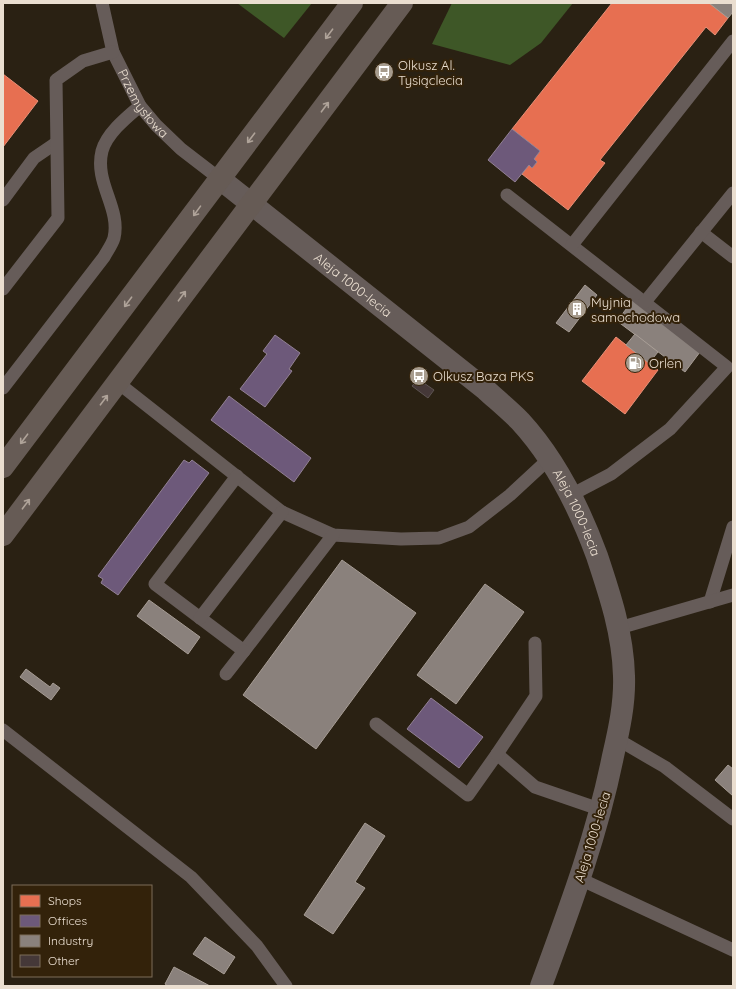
<svg xmlns="http://www.w3.org/2000/svg" width="736" height="989" viewBox="0 0 736 989" font-family="Quicksand,sans-serif">
<rect width="100%" height="100%" fill="#2a2113"/>
<!-- forest -->
<g fill="#3e5727">
<path d="M237 3H312L284 38Z"/>
<path d="M452 3H573L541 43 510 65 432 44Z"/>
</g>
<!-- shops -->
<g fill="#e76f51" stroke="#e89077">
<path d="M612 3H709L728 18 715 35 706 27 600 160 605 163 568 210 522 174 529 165 532 168 537 162 534 159 540 151 512 129Z"/>
<path d="M3 74 38 101 3 147Z"/>
<path d="M616 337 658 370 625 414 582 381Z"/>
</g>
<!-- offices -->
<g fill="#6d597a" stroke="#928194">
<path d="M512 129 540 151 534 159 537 162 532 168 529 165 515 182 488 160Z"/>
<path d="M275 335 300 353 289 369 292 371 265 407 240 389 267 354 263 351Z"/>
<path d="M229 396 311 458 294 482 211 420Z"/>
<path d="M184 460 189 463 192 460 209 473 118 595 101 583 103 579 98 576Z"/>
<path d="M431 698 483 737 459 768 407 729Z"/>
</g>
<!-- industry -->
<g fill="#8a817c" stroke="#a79d95">
<path d="M709 3H733V12L728 18Z"/>
<path d="M585 285 597 295 569 332 556 323Z"/>
<path d="M633 300 700 352 685 372 617 321Z"/>
<path d="M635 334 658 352 649 363 626 345Z"/>
<path d="M342 560 416 613 316 749 243 695Z"/>
<path d="M485 584 524 612 456 704 417 675Z"/>
<path d="M149 600 200 637 188 654 137 616Z"/>
<path d="M26 669 50 687 53 683 60 688 51 700 20 677Z"/>
<path d="M728 765 733 769V796L715 780Z"/>
<path d="M365 823 385 836 355 882 365 888 333 934 304 915Z"/>
<path d="M205 937 235 957 224 974 193 954Z"/>
<path d="M174 967 210 986H168L165 984Z"/>
</g>
<!-- building -->
<path fill="#453838" stroke="#5d5452" d="M418 379 434 390 428 398 412 386Z"/>
<g fill="none" stroke-linecap="round" stroke-linejoin="round">
<!-- service -->
<g stroke="#665c59" stroke-width="13">
<path id="s1" d="M102 3 113 52 140 106 156 125 181 149 220 179"/>
<path d="M507 195 727 367 670 429 611 474 571 495"/>
<path d="M3 200 34 158 56 143"/>
<path d="M701 232 733 257"/>
<path d="M572 245 733 41"/>
<path d="M3 289 58 218 56 80 83 61 113 52"/>
<path d="M645 302 733 193"/>
<path d="M117 382 282 512 333 535 401 539 439 538 469 527 510 495 550 458"/>
<path d="M3 388 104 257C107 251 112 245 114 238 121 208 94 183 102 151 107 133 127 117 140 106"/>
<path d="M237 476 155 584 244 651 333 535"/>
<path d="M710 602 733 527"/>
<path d="M200 618 282 512"/>
<path d="M619 628 733 595"/>
<path d="M226 674 244 651"/>
<path d="M376 724 468 795 497 754 535 787 602 810"/>
<path d="M3 730 191 877 257 946 286 986"/>
<path d="M617 739 665 767 733 819"/>
<path d="M497 754 536 696 535 643"/>
<path d="M580 879 733 950"/>
</g>
<!-- tertiary -->
<path stroke="#665c59" stroke-width="22" id="s2" d="M220 179 486 390C497 400 509 410 520 421 555 459 579 507 597 556 610 595 623 634 624 676 625 703 619 730 613 756 597 836 569 910 541 986"/>
<!-- primary -->
<g stroke="#665b55" stroke-width="22">
<path d="M3 467 352 3"/>
<path d="M3 535 402 3"/>
</g>
</g>
<!-- one-way arrows -->
<defs><path id="oneway-shaft" d="M-6 0H5M1.5-3L5.5 0L1.5 3" fill="none" stroke-width="1.6" stroke-linecap="round" stroke-linejoin="round"/></defs>
<g stroke="#afa399">
<use href="#oneway-shaft" transform="translate(329 34) rotate(127)"/>
<use href="#oneway-shaft" transform="translate(325 107) rotate(-53)"/>
<use href="#oneway-shaft" transform="translate(251 138) rotate(127)"/>
<use href="#oneway-shaft" transform="translate(197 211) rotate(126)"/>
<use href="#oneway-shaft" transform="translate(182 296) rotate(-53)"/>
<use href="#oneway-shaft" transform="translate(128 302) rotate(127)"/>
<use href="#oneway-shaft" transform="translate(104 400) rotate(-53)"/>
<use href="#oneway-shaft" transform="translate(24 439) rotate(127)"/>
<use href="#oneway-shaft" transform="translate(26 504) rotate(-53)"/>
</g>
<!-- icons -->
<defs>
<g id="bus-disc" transform="scale(1)"><circle r="9.5" fill="#a79c8e" stroke="#33220a"/><path d="M-5-6H5V4H4V6H2V4H-2V6H-4V4H-5ZM-3.5-4V0h7V-4ZM-3.5 1.2v1.5H-2V1.2ZM2 1.2v1.5H3.5V1.2Z" fill="#fff"/></g>
<g id="building-disc" transform="scale(1)"><circle r="9.5" fill="#a79c8e" stroke="#33220a"/><path d="M-4-6H4V6H1V3H-1V6H-4ZM-2.5-4.3h1.7v1.8h-1.7ZM.8-4.3h1.7v1.8H.8ZM-2.5-1h1.7V.8h-1.7ZM.8-1h1.7V.8H.8Z" fill="#fff"/></g>
<g id="fuel-disc" transform="scale(1)"><circle r="9.5" fill="#a79c8e" stroke="#33220a"/><path d="M-5.5-6h7V0h2V4h1.3V-2.5L3-4.5l.8-.8L6-3V5H2.5V1h-1V6h-7ZM-4.2-4.7v3.2H.2V-4.7Z" fill="#fff"/></g>
</defs>
<g fill-rule="evenodd">
<use href="#bus-disc" x="384" y="72"/>
<use href="#building-disc" x="577" y="309"/>
<use href="#fuel-disc" x="635" y="363"/>
<use href="#bus-disc" x="419" y="376"/>
</g>
<g text-anchor="middle" stroke-width="4" stroke-linejoin="round" paint-order="stroke">
<!-- poi labels -->
<g font-size="13" fill="#eaded0" stroke="#33220a" text-anchor="start">
<text x="398" y="70">Olkusz Al.<tspan x="398" dy="15">Tysiąclecia</tspan></text>
<text x="591" y="307">Myjnia<tspan x="591" dy="15">samochodowa</tspan></text>
<text x="649" y="368">Orlen</text>
<text x="433" y="381">Olkusz Baza PKS</text>
</g>
<!-- street labels -->
<g font-size="13" fill="#eaded0" stroke="#33220a">
<text dy="5" stroke="none"><textPath href="#s1" startOffset="110">Przemysłowa</textPath></text>
<text dy="5" stroke="none"><textPath href="#s2" startOffset="170">Aleja 1000-lecia</textPath></text>
<text dy="5" stroke="none"><textPath href="#s2" startOffset="494">Aleja 1000-lecia</textPath></text>
<text transform="translate(592 837) rotate(-73)" y="5">Aleja 1000-lecia</text>
</g>
</g>
<!-- border -->
<rect width="736" height="989" fill="none" stroke="#eaded0" stroke-width="8"/>
<!-- legend -->
<rect x="12" y="885" width="140" height="92" fill="#33220a" stroke="#7c6d59"/>
<rect x="20" y="895" width="20" height="12" fill="#e76f51" stroke="#7c6d59"/>
<text x="48" y="905" font-size="12" fill="#eaded0">Shops</text>
<rect x="20" y="915" width="20" height="12" fill="#6d597a" stroke="#7c6d59"/>
<text x="48" y="925" font-size="12" fill="#eaded0">Offices</text>
<rect x="20" y="935" width="20" height="12" fill="#8a817c" stroke="#7c6d59"/>
<text x="48" y="945" font-size="12" fill="#eaded0">Industry</text>
<rect x="20" y="955" width="20" height="12" fill="#453838" stroke="#7c6d59"/>
<text x="48" y="965" font-size="12" fill="#eaded0">Other</text>
</svg>
